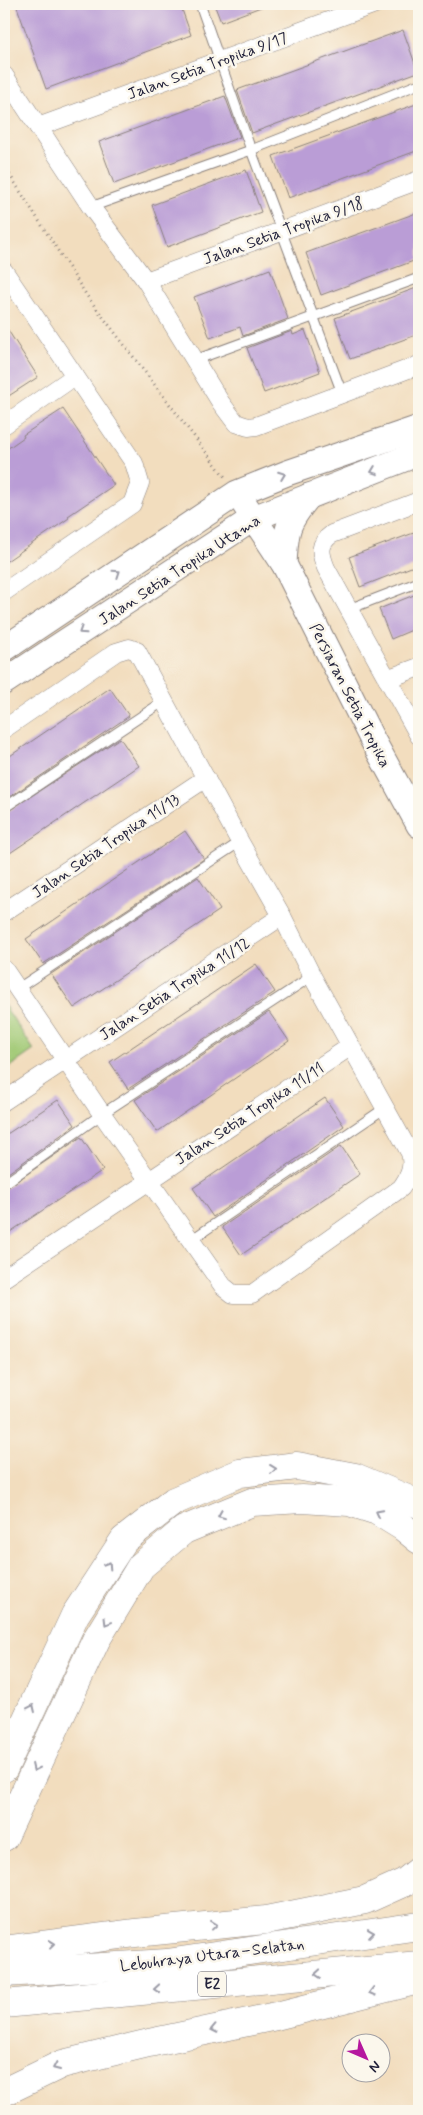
<svg xmlns="http://www.w3.org/2000/svg" width="423" height="2115" viewBox="0 0 423 2115" font-family="Mynerve,sans-serif">
<rect width="100%" height="100%" fill="#fbf7ec"/>
<filter id="ink" filterUnits="userSpaceOnUse"><feTurbulence type="fractalNoise" baseFrequency=".02" numOctaves="2"/><feDisplacementMap in="SourceGraphic" scale="10" xChannelSelector="R" yChannelSelector="G"/><feConvolveMatrix kernelMatrix="1 2 1 2 8 2 1 2 1" color-interpolation-filters="sRGB"/></filter>
<filter id="wash" filterUnits="userSpaceOnUse"><feTurbulence type="fractalNoise" baseFrequency=".0096" numOctaves="4" result="noise"/><feDisplacementMap in="SourceGraphic" scale="20" xChannelSelector="R" yChannelSelector="G"/><feGaussianBlur stdDeviation="1.12" result="paint"/><feColorMatrix in="noise" values="0 0 0 0 0 0 0 0 0 0 0 0 0 0 0 0 0 1.4 0 .05"/><feComposite in="paint" operator="in"/></filter>
<g filter="url(#wash)">
<rect width="100%" height="100%" fill="#f2ddbe"/>
<!-- green -->
<path fill="#a0c975" stroke="#617658" d="M4 1005 34 1050 4 1071Z"/>
<g id="blocks">
<!-- building -->
<g fill="#ba9dd6">
<path d="M16 4H180L191 35 46 89Z"/>
<path d="M214 4H266V5L221 22Z"/>
<path d="M403 30 418 72 252 133 237 90Z"/>
<path d="M225 96 240 137 114 184 99 142Z"/>
<path d="M419 103V150L288 198 273 156Z"/>
<path d="M246 170 261 212 167 247 152 205Z"/>
<path d="M419 212V259L321 295 306 253Z"/>
<path d="M270 269 288 319 243 336 240 327 210 338 194 297Z"/>
<path d="M419 287V334L350 359 335 318Z"/>
<path d="M4 324 38 377 4 399Z"/>
<path d="M305 330 320 372 264 393 247 348 292 331 293 335Z"/>
<path d="M63 409 114 485 68 516 69 518 4 563V451L24 437 23 435Z"/>
<path d="M419 531V564L360 587 349 557Z"/>
<path d="M419 593V627L391 639 379 609Z"/>
<path d="M110 688 129 716 4 801V760Z"/>
<path d="M120 738 139 766 4 857V814Z"/>
<path d="M185 831 204 859 43 964 26 939Z"/>
<path d="M198 877 220 910 74 1008 51 974Z"/>
<path d="M256 964 275 992 128 1089 110 1062Z"/>
<path d="M269 1012 289 1041 157 1132 135 1100Z"/>
<path d="M325 1098 344 1126 213 1217 193 1188Z"/>
<path d="M58 1100 75 1125 4 1176V1136Z"/>
<path d="M81 1137 103 1170 4 1236V1190Z"/>
<path d="M341 1146 360 1174 241 1255 222 1227Z"/>
</g>
</g>
</g>
<g filter="url(#ink)">
<use href="#blocks" fill-opacity="0" stroke="#8a807c" stroke-width="1"/>
<g fill="none" stroke-linecap="round" stroke-linejoin="round">
<!-- lane casing -->
<g stroke="#8a807c" stroke-width="11">
<g id="lane">
<path d="M200 4 251 150 342 393"/>
<path d="M91 207 251 150 419 84"/>
<path d="M195 360 419 278"/>
<path d="M349 609 419 582"/>
<path d="M4 808 164 701"/>
<path d="M17 989 240 842"/>
<path d="M4 1184 102 1114 312 976"/>
<path d="M191 1240 385 1108"/>
</g>
</g>
<!-- street casing -->
<g stroke="#8a807c" stroke-width="19">
<g id="street">
<path d="M4 75 91 207 146 281 221 403 236 423 248 427 256 426 419 365"/>
<path d="M38 127 375 4"/>
<path d="M4 271 134 463 140 483 132 504 4 592"/>
<path d="M146 281 419 180"/>
<path d="M4 425 75 376"/>
<path d="M419 501 332 534C318 544 320 553 326 568L419 736"/>
<path d="M387 679 419 667"/>
<path d="M4 729 116 652 129 648 137 651 240 842 282 916 312 976 410 1153C414 1167 409 1177 401 1188L252 1294H233L223 1286 102 1114 4 969"/>
<path d="M4 912 206 778"/>
<path d="M4 1101 282 916"/>
<path d="M4 1278 351 1046"/>
</g>
</g>
<!-- secondary casing -->
<g stroke="#8a807c" stroke-width="27">
<g id="secondary">
<path d="M245 505 284 564 371 737 419 825"/>
<path d="M284 564C286 529 286 524 309 496"/>
<path d="M4 649 237 493 287 473 419 428"/>
<path d="M4 682 254 518 419 453"/>
</g>
</g>
<!-- highway casing -->
<g stroke="#8a807c" stroke-width="29">
<g id="highway">
<path d="M4 1768 75 1615 124 1540 174 1501 240 1473 297 1466 355 1477 419 1504"/>
<path d="M4 1837 96 1640 141 1566 184 1530 252 1502 302 1499 349 1502 377 1511 403 1527 419 1540"/>
<path d="M4 1950 135 1933 266 1920 365 1900 405 1882 419 1871"/>
<path d="M4 1973 167 1963 419 1926"/>
<path d="M4 2004 419 1965"/>
<path d="M4 2092 62 2064 149 2043 276 2016 419 1980"/>
</g>
</g>
<!-- path -->
<path stroke="#8a807c" stroke-width="3" stroke-dasharray="1 4" stroke-linecap="butt" d="M4 166 87 296 225 477"/>
<!-- lane -->
<use href="#lane" stroke="#fff" stroke-width="9"/>
<!-- street -->
<use href="#street" stroke="#fff" stroke-width="18"/>
<!-- secondary -->
<use href="#secondary" stroke="#fff" stroke-width="25"/>
<!-- highway -->
<use href="#highway" stroke="#fff" stroke-width="28"/>
</g>
<!-- one-way arrows -->
<defs><path id="oneway-chevron" d="M-2-3.5L2.5 0L-2 3.5" fill="none" stroke-width="1.6" stroke-linecap="round" stroke-linejoin="round" transform="scale(1.25)"/></defs>
<g stroke="#9c9ca7">
<use href="#oneway-chevron" transform="translate(374 471) rotate(159)"/>
<use href="#oneway-chevron" transform="translate(282 475) rotate(-21)"/>
<use href="#oneway-chevron" transform="translate(117 573) rotate(-34)"/>
<use href="#oneway-chevron" transform="translate(82 631) rotate(147)"/>
<use href="#oneway-chevron" transform="translate(273 1469) rotate(-7)"/>
<use href="#oneway-chevron" transform="translate(379 1513) rotate(-153)"/>
<use href="#oneway-chevron" transform="translate(221 1515) rotate(158)"/>
<use href="#oneway-chevron" transform="translate(108 1565) rotate(-57)"/>
<use href="#oneway-chevron" transform="translate(107 1622) rotate(121)"/>
<use href="#oneway-chevron" transform="translate(32 1708) rotate(-65)"/>
<use href="#oneway-chevron" transform="translate(35 1768) rotate(115)"/>
<use href="#oneway-chevron" transform="translate(214 1925) rotate(-6)"/>
<use href="#oneway-chevron" transform="translate(371 1933) rotate(-8)"/>
<use href="#oneway-chevron" transform="translate(52 1944) rotate(-7)"/>
<use href="#oneway-chevron" transform="translate(318 1974) rotate(175)"/>
<use href="#oneway-chevron" transform="translate(157 1989) rotate(175)"/>
<use href="#oneway-chevron" transform="translate(372 1992) rotate(166)"/>
<use href="#oneway-chevron" transform="translate(214 2029) rotate(168)"/>
<use href="#oneway-chevron" transform="translate(56 2067) rotate(156)"/>
</g>
</g>
<g text-anchor="middle" stroke-width="5" stroke-linejoin="round" paint-order="stroke">
<!-- shield labels -->
<rect fill="#fbf7ec" stroke="#636270" stroke-width="1" x="198" y="1971.5" width="28" height="25" rx="4"/>
<g font-size="15" font-weight="bold" fill="#22223b">
<text x="212" y="1989">E2</text>
</g>
<!-- street labels -->
<g font-size="16" fill="#22223b" stroke="#fbf7ec">
<text transform="translate(207 65) rotate(-20)" y="6">Jalan Setia Tropika 9/17</text>
<text transform="translate(283 230) rotate(-20)" y="6">Jalan Setia Tropika 9/18</text>
<text transform="translate(179 569) rotate(-33)" y="6">Jalan Setia Tropika Utama</text>
<text transform="translate(351 695) rotate(63)" y="6">Persiaran Setia Tropika</text>
<text transform="translate(105 845) rotate(-34)" y="6">Jalan Setia Tropika 11/13</text>
<text transform="translate(174 988) rotate(-33)" y="6">Jalan Setia Tropika 11/12</text>
<text transform="translate(249 1113) rotate(-33)" y="6">Jalan Setia Tropika 11/11</text>
<text transform="translate(212 1954) rotate(-7)" y="6">Lebuhraya Utara–Selatan</text>
</g>
</g>
<!-- margin -->
<rect width="423" height="2115" fill="none" stroke="#fbf7ec" stroke-width="20"/>
<!-- north arrow -->
<g transform="translate(366 2058) rotate(135)"><circle r="24" fill="#fbf7ec" stroke="#a4a2a5"/>
<path d="M0-4L9 19L0 12L-9 19Z" fill="#b5179e"/>
<text y="-8" font-size="14" font-weight="bold" text-anchor="middle" fill="#22223b">N</text>
</g>
</svg>
